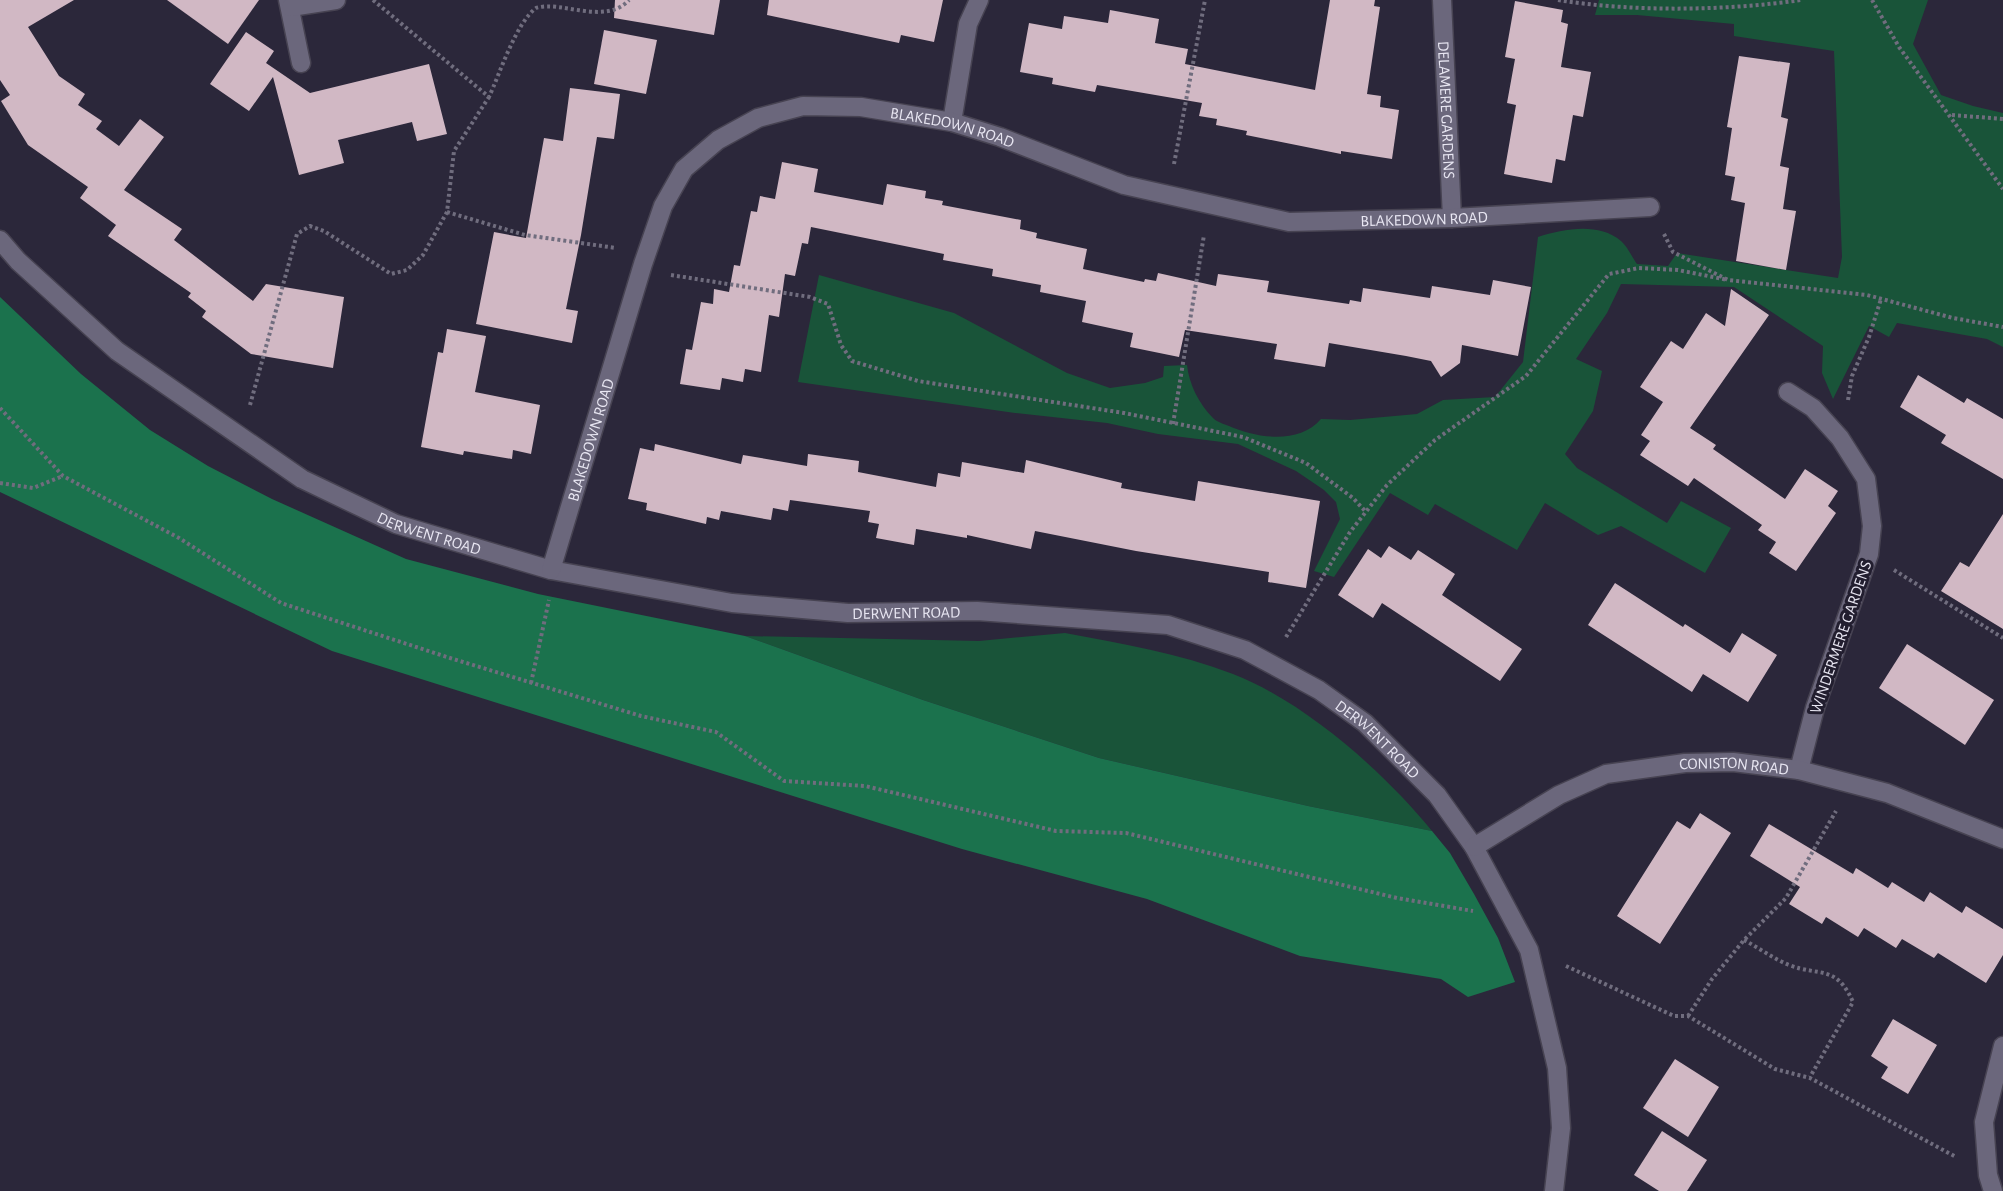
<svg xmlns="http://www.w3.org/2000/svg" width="2003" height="1191" viewBox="0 0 2003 1191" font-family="'Alegreya Sans',sans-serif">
<rect width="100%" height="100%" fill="#2b273a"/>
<!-- green -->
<g fill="#195439">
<path d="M1599 0H1928L1913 44 1941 95 1973 106 2003 113V347L1987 339 1897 323 1889 337 1869 326 1833 399 1822 373 1823 346 1734 287 1621 284 1607 313 1576 359 1602 371 1593 411 1565 454 1577 468 1667 523 1681 501 1731 528 1705 573 1621 526 1598 535 1545 503 1517 550 1435 504 1428 515 1390 493 1334 577 1314 571 1340 519 1336 502 1324 490 1296 471 1238 444 1158 434 1107 423 1015 413 798 382 819 275 954 313 1067 373 1110 388 1145 383 1163 377 1164 366 1187 365C1189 384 1199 404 1213 418 1217 422 1224 424 1229 426 1256 438 1299 445 1321 419L1350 420 1417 414 1443 400 1495 397 1523 362 1538 237C1564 229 1598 222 1621 241 1627 246 1632 257 1637 264L1668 266 1677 253 1838 278 1842 257 1834 51 1734 36V24L1637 15H1595Z"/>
<path d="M1065 633C1122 644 1179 653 1233 674 1305 702 1384 772 1432 831L1308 806 1099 758 923 700 745 636 979 641Z"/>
</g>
<!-- forest -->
<path fill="#1b724d" d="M0 297 81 374 150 430 208 466 272 499 406 559 538 594 745 636 923 700 1099 758 1308 806 1432 831 1450 853 1474 894 1498 938 1515 982 1468 997 1441 979 1300 956 1147 899 962 849 332 651 0 492Z"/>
<!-- building -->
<g fill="#d1b8c4">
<path d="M0 0H74L28 27 59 76 85 94 78 105 102 121 96 129 119 146 140 119 164 137 124 190 182 229 174 240 253 301 266 284 344 297 333 368 251 354 202 317 206 311 188 297 191 293 108 236 116 225 80 198 88 187 28 145 1 101 10 95 0 80Z"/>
<path d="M167 0H259L228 44Z"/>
<path d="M615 0H720L714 35 614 18Z"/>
<path d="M769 0H943L934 42 901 35 899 43 767 15Z"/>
<path d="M1330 0H1375L1374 6 1380 7 1367 94 1381 96 1380 107 1399 110 1392 159 1341 151V154L1246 135 1247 131 1216 125 1217 119 1199 116 1202 103 1097 85 1095 92 1052 84 1053 78 1020 72 1029 23 1062 29 1064 16 1108 23 1110 10 1159 19 1155 43 1188 49 1185 64 1315 90Z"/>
<path d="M1515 1 1563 10 1561 22 1568 24 1561 67 1591 72 1583 117 1573 115 1565 161 1556 159 1552 183 1504 174 1516 105 1507 103 1515 59 1505 57Z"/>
<path d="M604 30 657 40 646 94 594 84Z"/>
<path d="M246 32 274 51 266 63 310 93 429 64 447 134 417 141 412 122 338 140 344 163 299 175 273 77 249 111 210 84Z"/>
<path d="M1739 56 1790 63 1781 117 1788 119 1780 166 1789 168 1783 209 1796 211 1786 270 1736 261 1745 203 1731 200 1735 177 1725 175 1732 128 1727 127Z"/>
<path d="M570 88 620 94 614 139 597 137 581 235 566 309 578 311 572 343 476 324 494 232 526 238 544 138 563 141Z"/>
<path d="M782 162 818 169 814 192 883 205 887 184 926 191 925 198 943 201 942 205 1021 220 1020 229 1037 233 1036 238 1087 249 1083 269 1144 282 1145 279 1156 281 1158 273 1216 286 1218 274 1269 281 1267 292 1349 304 1350 300 1361 302 1363 288 1430 298 1432 286 1490 295 1493 280 1531 287 1518 356 1462 345 1460 363 1441 377 1431 361 1406 356 1329 343 1325 367 1274 359 1277 344 1185 330 1179 357 1130 347 1133 333 1082 322 1086 301 1040 292 1041 285 992 276 993 269 943 260 944 254 811 227 808 244 802 243 795 276 785 274 779 317 769 315 761 372 745 369 743 382 722 378 720 390 680 384 686 349 692 350 701 302 713 304 714 289 729 292 734 265 740 266 751 211 757 212 760 196 775 199Z"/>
<path d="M1731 289 1769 315 1690 428 1716 445 1713 449 1785 499 1805 469 1838 491 1828 506 1836 513 1796 571 1769 553 1776 542 1758 530 1762 525 1694 478 1688 486 1640 455 1650 441 1641 435 1663 402 1640 387 1671 341 1683 349 1706 313 1725 326Z"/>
<path d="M447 329 486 336 475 392 540 405 531 454 513 450 512 459 464 451 463 455 421 447 438 352 443 353Z"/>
<path d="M1918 375 1964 403 1967 398 2003 419V479L1941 443 1946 435 1900 407Z"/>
<path d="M655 444 741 464 743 455 807 466 808 454 859 461 858 472 936 487 938 473 960 477 962 462 1024 473 1026 460 1122 483 1121 488 1195 501 1198 481 1320 501 1306 588 1268 582 1269 572 1136 551 1035 531 1031 549 967 535V538L916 529 914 545 876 538 879 524 868 522 870 511 790 500 788 511 773 508 771 520 721 511 719 520 707 517 706 524 646 510 647 503 628 499 640 448 654 451Z"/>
<path d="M2003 514V629L1941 591 1960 562 1969 567Z"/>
<path d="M1389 546 1411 560 1418 550 1455 574 1442 595 1522 649 1500 681 1382 603 1373 618 1338 595 1368 549 1381 558Z"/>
<path d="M1615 583 1683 627 1685 624 1730 653 1742 633 1777 655 1748 702 1703 674 1692 692 1588 625Z"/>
<path d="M1907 644 1994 700 1965 745 1879 688Z"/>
<path d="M1700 813 1731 833 1660 944 1617 916 1677 821 1690 829Z"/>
<path d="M1769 824 1853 874 1856 868 1888 888 1892 882 1924 902 1930 892 1962 913 1966 906 2003 929V955L1986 983 1938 953 1934 958 1902 939 1896 948 1864 928 1858 937 1826 917 1822 924 1789 904 1800 887 1750 856Z"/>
<path d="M1893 1019 1937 1045 1908 1094 1881 1078 1888 1067 1871 1056Z"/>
<path d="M1675 1059 1719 1087 1688 1137 1643 1108Z"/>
<path d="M1662 1131 1707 1160 1687 1191H1659L1634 1175Z"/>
</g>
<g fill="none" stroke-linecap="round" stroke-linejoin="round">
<!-- minor casing -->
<g stroke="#474352" stroke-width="21">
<g id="minor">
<path d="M288 0 301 63"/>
<path id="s1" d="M1442 0 1452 218"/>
<path d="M291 7 336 0"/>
<path d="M952 122 968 24 979 0"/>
<path id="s2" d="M0 240 18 261 117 351 302 479 396 524 551 570 732 603 848 613 977 611 1168 625 1245 650 1319 690 1365 723 1437 795 1474 847 1529 950 1557 1068 1561 1128 1554 1191"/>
<path d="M1788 392 1813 408 1840 438 1866 479 1872 526 1869 554 1815 708 1799 770"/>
<path id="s3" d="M551 570 643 264 663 206 684 169 718 140 758 118 803 106 861 107 952 122 1000 137 1124 185 1289 222 1452 218 1650 207"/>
<path id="s4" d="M1474 847 1559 795 1606 774 1685 763 1733 762 1799 770 1887 793 2003 839"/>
<path d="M1993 1191 1988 1175 1984 1122 2003 1046"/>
</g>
</g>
<!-- path -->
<g stroke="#706d7e" stroke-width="4" stroke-dasharray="3 3" stroke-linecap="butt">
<path d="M373 0 489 97C500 73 516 23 536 8 561 0 605 26 629 0"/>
<path d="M1558 0C1633 12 1725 11 1801 0"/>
<path d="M1872 0 1899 47 2003 189"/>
<path d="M1952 115 2003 119"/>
<path d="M1174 164 1205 0"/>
<path d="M447 212 525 235 616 248"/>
<path d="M1664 234 1673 252 1728 280 1867 295 1953 318 2003 327"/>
<path d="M671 275 810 297 828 304 841 345 852 361 918 381 1124 413 1243 437 1306 463 1353 498 1366 512"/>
<path d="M1848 400 1852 376 1869 337 1881 299"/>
<path d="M250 405 297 234 310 226 324 231 391 274 407 270 423 255 447 212 454 151 489 97"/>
<path d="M0 408 63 476 179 538 281 603 450 658 641 716 716 732 784 781 865 786 1056 831 1126 833 1397 898 1473 911"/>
<path d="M1173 424 1204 235"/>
<path d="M0 483 33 488 63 476"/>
<path d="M1894 570 2003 638"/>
<path d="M1286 637 1350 532 1387 485 1435 440 1526 376 1609 274 1639 268 1678 270 1728 280"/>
<path d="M531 683 549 600"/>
<path d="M1744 940C1759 948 1774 959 1789 965 1820 977 1836 964 1853 1002L1810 1077"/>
<path d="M1566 966 1674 1016H1688L1775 1069 1810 1078 1956 1157"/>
<path d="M1688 1016 1712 979 1744 940 1786 898 1836 811"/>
</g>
<!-- minor -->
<use href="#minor" stroke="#6b677c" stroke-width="18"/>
</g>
<g text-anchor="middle" stroke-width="6" stroke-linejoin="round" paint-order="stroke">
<!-- street labels -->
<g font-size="16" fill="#e8e6f2" stroke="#221e2f">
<text dy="6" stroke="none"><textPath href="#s1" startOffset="110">DELAMERE GARDENS</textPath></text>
<text dy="6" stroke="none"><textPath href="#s3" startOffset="712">BLAKEDOWN ROAD</textPath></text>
<text dy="6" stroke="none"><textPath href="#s3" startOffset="1198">BLAKEDOWN ROAD</textPath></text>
<text dy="6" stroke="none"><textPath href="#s3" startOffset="136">BLAKEDOWN ROAD</textPath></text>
<text dy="6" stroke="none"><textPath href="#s2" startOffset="525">DERWENT ROAD</textPath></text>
<text dy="6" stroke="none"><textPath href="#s2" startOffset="1011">DERWENT ROAD</textPath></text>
<text transform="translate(1840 637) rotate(-71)" y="6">WINDERMERE GARDENS</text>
<text dy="6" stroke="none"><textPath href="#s2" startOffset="1515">DERWENT ROAD</textPath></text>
<text dy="6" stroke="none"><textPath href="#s4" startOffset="280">CONISTON ROAD</textPath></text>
</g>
</g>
</svg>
